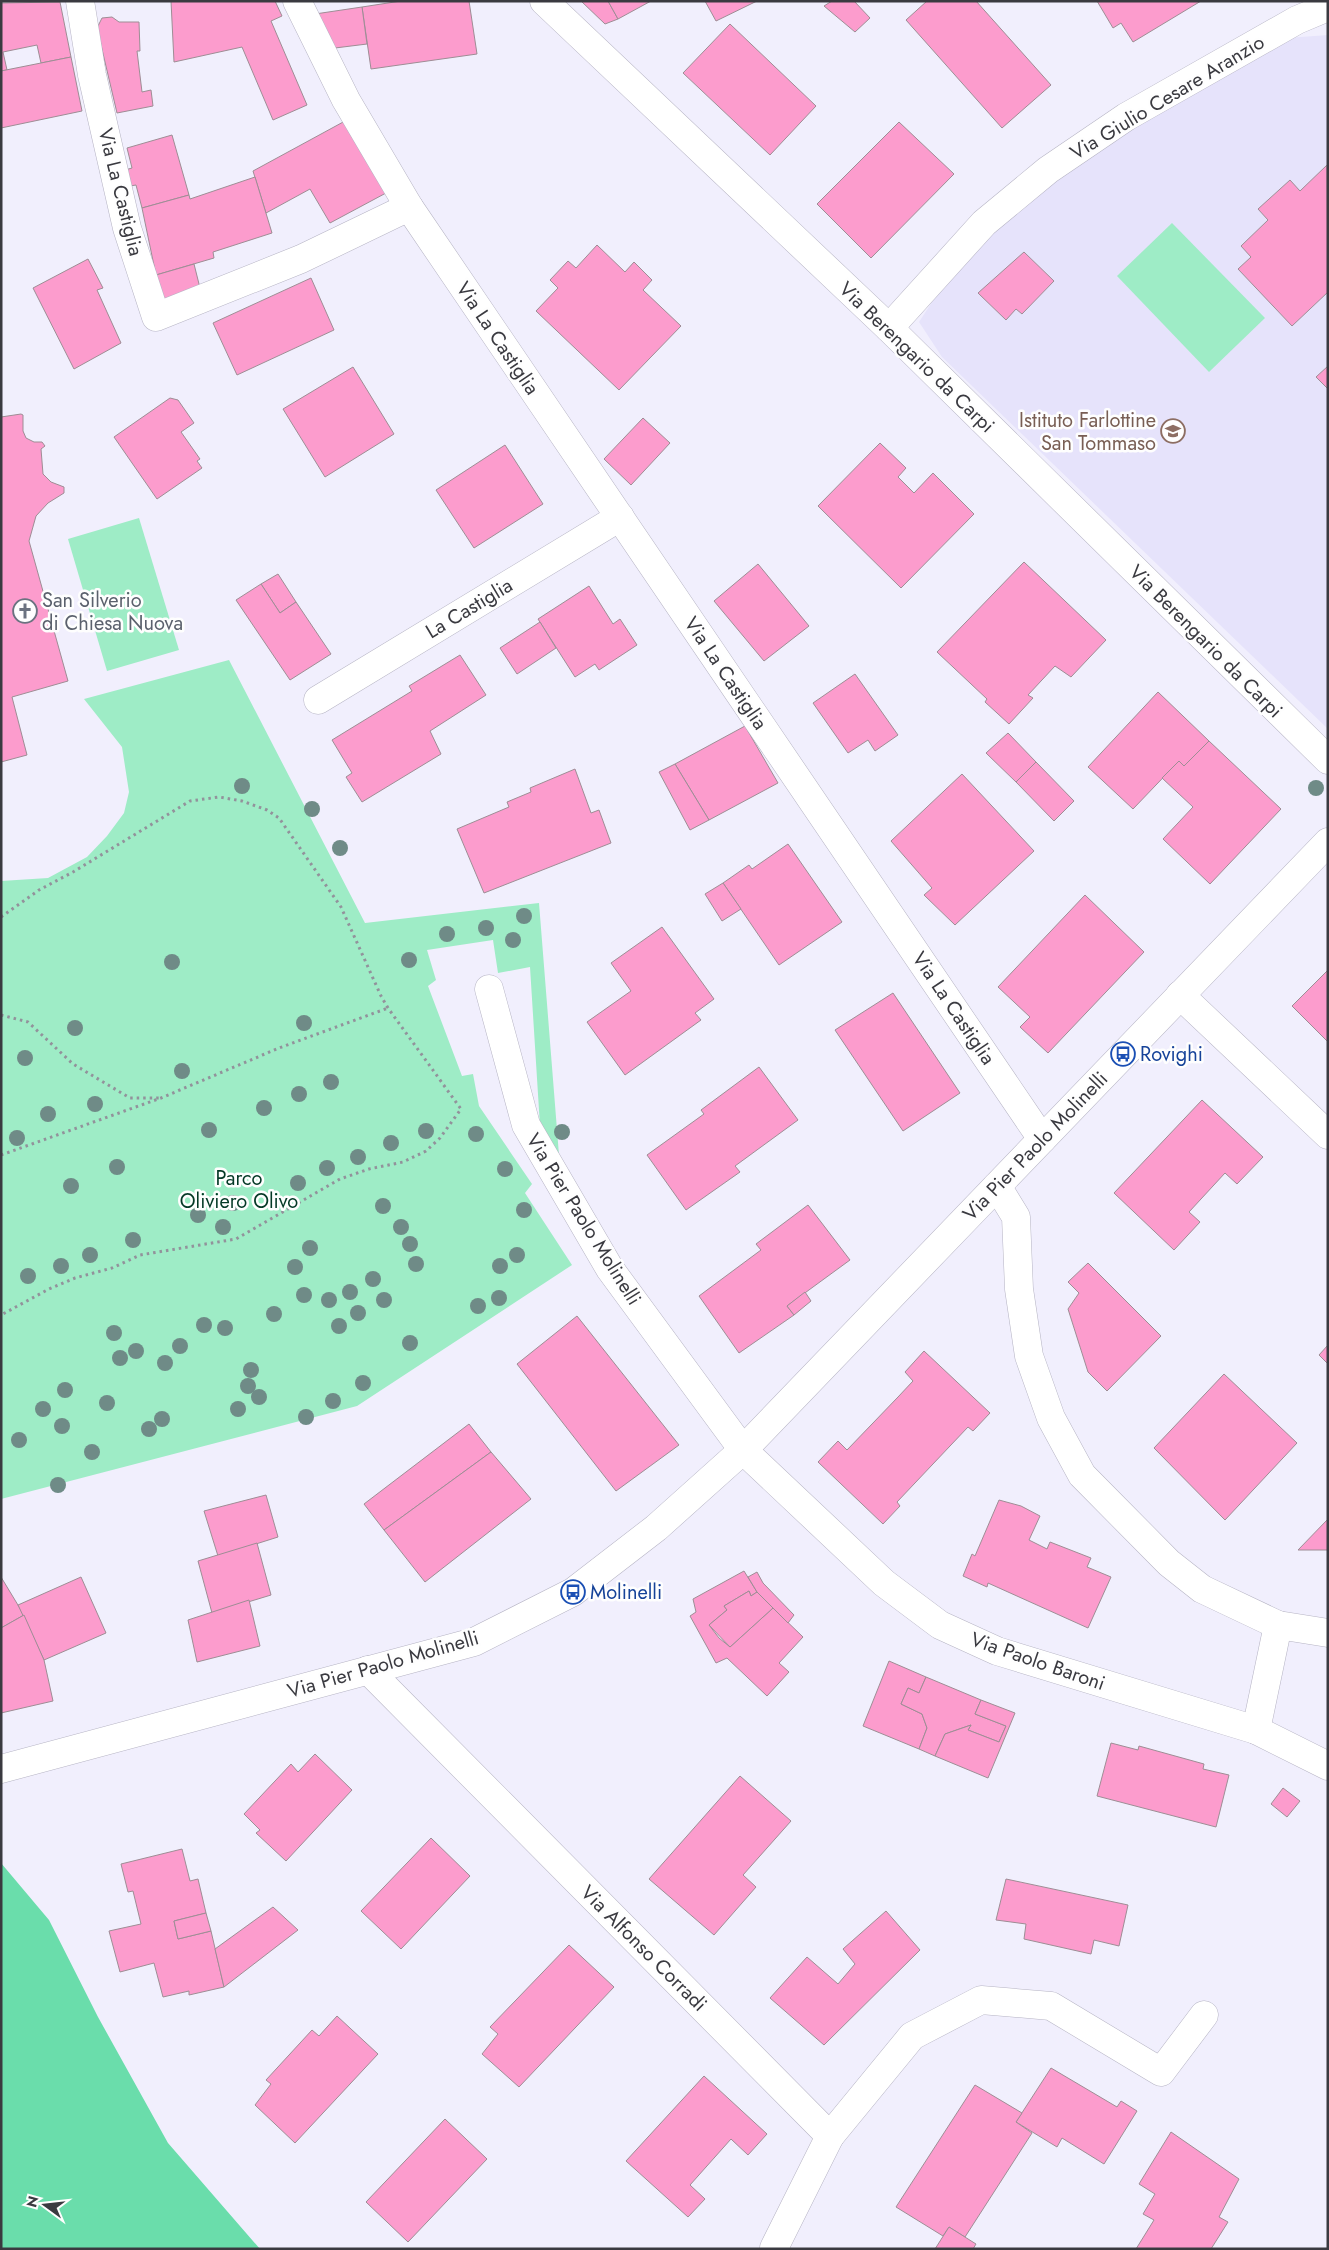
<svg xmlns="http://www.w3.org/2000/svg" width="1329" height="2250" viewBox="0 0 1329 2250" font-family="Jost,sans-serif">
<rect width="100%" height="100%" fill="#f1effd"/>
<!-- built -->
<path fill="#e6e3fb" d="M1328 35V729L942 357 919 322 984 223 1261 40Z"/>
<!-- green -->
<g fill="#9eecc6">
<path d="M1172 223 1265 318 1209 372 1117 276Z"/>
<path d="M139 518 179 650 107 671 68 539Z"/>
<path d="M229 660 365 923 539 903 559 1155 540 1126 530 967 498 973 493 940 427 950 436 980 428 986 462 1076 473 1074 479 1106 532 1184 525 1193 572 1265 357 1406 1 1499V881L48 878 87 857 107 836 124 813 129 792 122 747 84 699Z"/>
</g>
<!-- forest -->
<path fill="#6addab" d="M1 1863 49 1920 98 2017 168 2143 260 2249H1Z"/>
<!-- building -->
<g fill="#fc9ccd" stroke="#9e8d95">
<path d="M171 1H275L282 16 271 21 307 105 273 120 242 47 174 62Z"/>
<path d="M401 1H469L477 54 371 69 362 7Z"/>
<path d="M581 1H608L618 19 605 24Z"/>
<path d="M608 1H651L618 19Z"/>
<path d="M705 1H757L716 21Z"/>
<path d="M832 1H854L870 18 855 32 824 6Z"/>
<path d="M927 1H976L1051 85 1002 128 906 20Z"/>
<path d="M1097 1H1201L1133 42 1121 23 1113 28Z"/>
<path d="M60 2 71 57 41 63 37 45 3 52 7 70 1 71V3Z"/>
<path d="M362 7 367 44 335 48 315 14Z"/>
<path d="M112 17 119 22H139L140 51H137L142 92 151 90 153 106 117 113 97 28 102 18Z"/>
<path d="M730 24 816 106 770 155 683 73Z"/>
<path d="M71 57 82 111 1 128V71Z"/>
<path d="M345 121 386 193 330 223 310 189 266 213 253 171Z"/>
<path d="M899 122 954 174 871 258 817 204Z"/>
<path d="M172 135 189 195 142 208 136 185 130 186 125 170 132 168 127 148Z"/>
<path d="M1327 165 1328 292 1292 326 1238 269 1251 257 1241 246 1268 220 1258 209 1290 180 1300 191Z"/>
<path d="M255 177 272 233 213 252 214 258 156 275 142 208 189 195 190 199Z"/>
<path d="M597 245 625 272 634 262 652 280 643 290 681 326 619 390 536 311 558 288 550 280 568 261 576 268Z"/>
<path d="M1024 252 1054 281 1022 314 1016 309 1006 320 978 293Z"/>
<path d="M88 259 103 288 97 290 121 343 74 369 33 288Z"/>
<path d="M194 264 201 292 164 305 156 275Z"/>
<path d="M311 278 334 330 237 375 213 323Z"/>
<path d="M1328 366V389L1316 377Z"/>
<path d="M353 367 394 434 325 477 283 409Z"/>
<path d="M170 398 178 400 194 423 181 432 200 459 197 461 202 468 157 499 114 437Z"/>
<path d="M21 414 23 415V431L26 438 34 442H42L45 446 41 449 43 474 51 482 64 487V493L48 503 36 516 29 541 68 681 12 697 27 755 1 762V417Z"/>
<path d="M643 418 670 443 631 485 604 459Z"/>
<path d="M880 443 906 468 898 477 914 493 933 473 974 514 901 588 818 506Z"/>
<path d="M505 445 543 504 474 548 436 490Z"/>
<path d="M1024 562 1106 640 1071 677 1055 666 1028 695 1033 698 1009 724 985 702 987 699 937 652Z"/>
<path d="M758 564 809 626 764 661 714 601Z"/>
<path d="M278 574 296 602 280 613 261 584Z"/>
<path d="M261 584 280 613 296 602 331 654 290 680 236 600Z"/>
<path d="M589 586 613 624 620 619 637 645 599 670 595 664 575 677 538 619Z"/>
<path d="M540 622 556 648 517 674 500 648Z"/>
<path d="M460 655 486 695 430 731 441 754 362 802 346 777 352 773 332 740 412 691 409 686Z"/>
<path d="M855 674 898 735 875 751 868 740 848 753 813 703Z"/>
<path d="M1158 692 1209 741 1184 766 1179 761 1133 809 1088 767Z"/>
<path d="M745 726 778 783 709 820 675 764Z"/>
<path d="M1008 733 1036 762 1016 782 986 753Z"/>
<path d="M1209 741 1281 809 1210 884 1163 839 1193 807 1162 778 1179 761 1184 766Z"/>
<path d="M1036 762 1074 801 1054 821 1016 782Z"/>
<path d="M675 764 709 820 690 830 659 772Z"/>
<path d="M575 769 591 813 599 810 611 843 484 893 457 829 509 807 507 802 531 792 530 788Z"/>
<path d="M962 774 1034 851 955 925 924 895 932 888 891 841Z"/>
<path d="M788 844 842 922 779 965 723 883 749 865 752 869Z"/>
<path d="M723 883 741 909 722 921 705 894Z"/>
<path d="M1085 895 1144 952 1048 1053 1020 1027 1030 1017 998 987Z"/>
<path d="M662 927 714 999 695 1013 701 1020 625 1075 587 1022 631 991 611 963Z"/>
<path d="M1328 970V1042L1292 1006Z"/>
<path d="M893 993 960 1093 903 1131 835 1030Z"/>
<path d="M759 1067 798 1120 735 1166 740 1172 686 1210 647 1155 704 1114 701 1110Z"/>
<path d="M1202 1100 1263 1157 1237 1184 1225 1173 1189 1212 1200 1222 1174 1250 1114 1193Z"/>
<path d="M808 1205 850 1260 787 1306 794 1315 739 1353 699 1296 761 1250 756 1244Z"/>
<path d="M1088 1263 1161 1336 1107 1391 1088 1372 1068 1309 1079 1293 1068 1282Z"/>
<path d="M805 1292 811 1301 794 1315 787 1306Z"/>
<path d="M577 1316 679 1445 616 1491 517 1364Z"/>
<path d="M1328 1345V1364L1319 1355Z"/>
<path d="M924 1351 990 1413 973 1431 968 1427 897 1502 900 1506 883 1524 818 1462 838 1441 847 1450 898 1397 913 1381 905 1372Z"/>
<path d="M1224 1374 1297 1443 1225 1520 1154 1448Z"/>
<path d="M469 1424 491 1452 384 1530 364 1504Z"/>
<path d="M491 1452 531 1499 425 1582 384 1530Z"/>
<path d="M266 1495 278 1537 218 1556 204 1511Z"/>
<path d="M999 1500 1021 1506 1040 1516 1029 1540 1047 1549 1050 1542 1091 1558 1087 1567 1111 1577 1088 1628 988 1583 987 1587 963 1576 972 1554 975 1556Z"/>
<path d="M1328 1519V1550H1298Z"/>
<path d="M257 1543 271 1595 212 1613 198 1561Z"/>
<path d="M744 1571 757 1592 751 1596 749 1591 724 1606 727 1610 709 1625 719 1638 730 1647 773 1608 803 1637 779 1663 789 1672 767 1696 727 1658 716 1663 690 1616 696 1612 693 1599Z"/>
<path d="M757 1572 763 1583 794 1615 788 1623 757 1592 748 1577Z"/>
<path d="M1 1577 24 1615 1 1628Z"/>
<path d="M81 1577 106 1633 44 1660 18 1605Z"/>
<path d="M749 1591 751 1596 757 1592 773 1608 730 1647 709 1625 727 1610 724 1606Z"/>
<path d="M249 1600 260 1646 197 1662 188 1620Z"/>
<path d="M24 1615 44 1660 53 1701 1 1713V1628Z"/>
<path d="M889 1661 926 1677 919 1693 908 1688 901 1704 922 1714 927 1728 919 1749 863 1726Z"/>
<path d="M926 1677 981 1700 975 1714 1006 1726 999 1742 968 1730 971 1725 945 1734 935 1756 919 1749 927 1728 922 1714 901 1704 908 1688 919 1693Z"/>
<path d="M981 1700 1015 1713 988 1778 935 1756 945 1734 971 1725 968 1730 999 1742 1006 1726 975 1714Z"/>
<path d="M1111 1743 1138 1750 1139 1746 1204 1764 1203 1769 1229 1775 1216 1827 1097 1796Z"/>
<path d="M315 1754 352 1790 286 1861 256 1833 260 1830 244 1814 291 1764 298 1772Z"/>
<path d="M740 1776 791 1821 743 1875 756 1887 714 1935 649 1879Z"/>
<path d="M1283 1788 1300 1801 1287 1817 1271 1804Z"/>
<path d="M431 1838 470 1876 401 1949 361 1911Z"/>
<path d="M182 1849 190 1881 198 1879 206 1913 174 1921 178 1939 211 1931 224 1987 189 1995V1991L163 1997 154 1963 120 1972 109 1931 141 1924 133 1891 128 1892 121 1864Z"/>
<path d="M1006 1879 1128 1905 1119 1946 1094 1940 1091 1954 1024 1939 1026 1924 996 1920Z"/>
<path d="M273 1907 298 1930 224 1987 215 1949Z"/>
<path d="M886 1911 920 1950 824 2045 770 1998 807 1957 838 1984 855 1964 843 1949Z"/>
<path d="M206 1913 211 1931 178 1939 174 1921Z"/>
<path d="M569 1945 614 1987 519 2087 482 2054 498 2034 490 2027Z"/>
<path d="M337 2016 378 2054 295 2143 255 2105 271 2084 266 2080 312 2030 319 2036Z"/>
<path d="M1051 2068 1117 2107 1121 2101 1137 2111 1104 2164 1062 2138 1057 2147 1016 2122Z"/>
<path d="M704 2076 767 2134 748 2155 731 2139 690 2185 705 2199 688 2217 626 2161Z"/>
<path d="M975 2085 1022 2113 1016 2122 1032 2133 965 2237 949 2227 943 2236 896 2207Z"/>
<path d="M445 2119 487 2159 408 2242 366 2202Z"/>
<path d="M1171 2132 1239 2179 1219 2217 1228 2222 1211 2249H1136L1154 2220 1143 2214 1155 2194 1139 2184Z"/>
<path d="M949 2227 976 2244 973 2249H935Z"/>
</g>
<g fill="none" stroke-linecap="round" stroke-linejoin="round">
<!-- minor casing -->
<g stroke="#b6b4c4" stroke-width="29">
<g id="minor">
<path d="M80 1 92 75 127 228 156 317 301 259 409 207"/>
<path d="M297 1 346 100 409 207 1042 1139"/>
<path d="M544 1 889 328 1328 760"/>
<path d="M889 328 984 223 1048 170 1126 117 1297 20 1328 7"/>
<path d="M318 700 620 517"/>
<path d="M489 989 526 1125 610 1269 743 1450 884 1583 940 1625 997 1651 1256 1730 1328 1766"/>
<path d="M1180 995 1328 1135"/>
<path d="M997 1186 1016 1217 1019 1289 1029 1356 1051 1418 1082 1475 1169 1563 1202 1589 1278 1625 1328 1633"/>
<path d="M368 1670 830 2136 774 2248 776 2249"/>
<path d="M1256 1730 1278 1625"/>
<path d="M830 2136 912 2036 981 2000 1051 2006 1161 2072 1204 2015"/>
</g>
</g>
<!-- tertiary casing -->
<g stroke="#b6b4c4" stroke-width="29">
<path id="tertiary" d="M1 1769 474 1642 573 1592 656 1528 743 1450 1328 842"/>
</g>
<!-- path -->
<g stroke="#92929b" stroke-width="3" stroke-dasharray="2.5 4" stroke-linecap="butt">
<path d="M1 917 39 890 73 872 190 801 219 797 242 801 267 810 279 818 341 907 381 996 388 1008 461 1109 440 1138 426 1151 403 1162 369 1169 340 1179 236 1239 140 1255 112 1268 75 1278 49 1289 1 1315"/>
<path d="M1 1015 28 1022 73 1064 130 1098H159"/>
<path d="M1 1155 161 1098 279 1048 388 1008"/>
</g>
<!-- minor -->
<use href="#minor" stroke="#fff" stroke-width="28"/>
<!-- tertiary -->
<use href="#tertiary" stroke="#fff" stroke-width="28"/>
</g>
<!-- trees -->
<g fill="#6f8b87">
<circle cx="242" cy="786" r="8"/>
<circle cx="1316" cy="788" r="8"/>
<circle cx="312" cy="809" r="8"/>
<circle cx="340" cy="848" r="8"/>
<circle cx="524" cy="916" r="8"/>
<circle cx="486" cy="928" r="8"/>
<circle cx="447" cy="934" r="8"/>
<circle cx="513" cy="940" r="8"/>
<circle cx="409" cy="960" r="8"/>
<circle cx="172" cy="962" r="8"/>
<circle cx="304" cy="1023" r="8"/>
<circle cx="75" cy="1028" r="8"/>
<circle cx="25" cy="1058" r="8"/>
<circle cx="182" cy="1071" r="8"/>
<circle cx="331" cy="1082" r="8"/>
<circle cx="299" cy="1094" r="8"/>
<circle cx="95" cy="1104" r="8"/>
<circle cx="264" cy="1108" r="8"/>
<circle cx="48" cy="1114" r="8"/>
<circle cx="209" cy="1130" r="8"/>
<circle cx="426" cy="1131" r="8"/>
<circle cx="562" cy="1132" r="8"/>
<circle cx="476" cy="1134" r="8"/>
<circle cx="17" cy="1138" r="8"/>
<circle cx="391" cy="1143" r="8"/>
<circle cx="358" cy="1157" r="8"/>
<circle cx="117" cy="1167" r="8"/>
<circle cx="327" cy="1168" r="8"/>
<circle cx="505" cy="1169" r="8"/>
<circle cx="298" cy="1183" r="8"/>
<circle cx="71" cy="1186" r="8"/>
<circle cx="233" cy="1203" r="8"/>
<circle cx="383" cy="1206" r="8"/>
<circle cx="524" cy="1210" r="8"/>
<circle cx="198" cy="1215" r="8"/>
<circle cx="223" cy="1227" r="8"/>
<circle cx="401" cy="1227" r="8"/>
<circle cx="133" cy="1240" r="8"/>
<circle cx="410" cy="1244" r="8"/>
<circle cx="310" cy="1248" r="8"/>
<circle cx="90" cy="1255" r="8"/>
<circle cx="517" cy="1255" r="8"/>
<circle cx="416" cy="1264" r="8"/>
<circle cx="61" cy="1266" r="8"/>
<circle cx="500" cy="1266" r="8"/>
<circle cx="295" cy="1267" r="8"/>
<circle cx="28" cy="1276" r="8"/>
<circle cx="373" cy="1279" r="8"/>
<circle cx="350" cy="1292" r="8"/>
<circle cx="304" cy="1295" r="8"/>
<circle cx="499" cy="1298" r="8"/>
<circle cx="329" cy="1300" r="8"/>
<circle cx="384" cy="1300" r="8"/>
<circle cx="478" cy="1306" r="8"/>
<circle cx="358" cy="1313" r="8"/>
<circle cx="274" cy="1314" r="8"/>
<circle cx="204" cy="1325" r="8"/>
<circle cx="339" cy="1326" r="8"/>
<circle cx="225" cy="1328" r="8"/>
<circle cx="114" cy="1333" r="8"/>
<circle cx="410" cy="1343" r="8"/>
<circle cx="180" cy="1346" r="8"/>
<circle cx="136" cy="1351" r="8"/>
<circle cx="120" cy="1358" r="8"/>
<circle cx="165" cy="1363" r="8"/>
<circle cx="251" cy="1370" r="8"/>
<circle cx="363" cy="1383" r="8"/>
<circle cx="248" cy="1386" r="8"/>
<circle cx="65" cy="1390" r="8"/>
<circle cx="259" cy="1397" r="8"/>
<circle cx="333" cy="1401" r="8"/>
<circle cx="107" cy="1403" r="8"/>
<circle cx="43" cy="1409" r="8"/>
<circle cx="238" cy="1409" r="8"/>
<circle cx="306" cy="1417" r="8"/>
<circle cx="162" cy="1419" r="8"/>
<circle cx="62" cy="1426" r="8"/>
<circle cx="149" cy="1429" r="8"/>
<circle cx="19" cy="1440" r="8"/>
<circle cx="92" cy="1452" r="8"/>
<circle cx="58" cy="1485" r="8"/>
</g>
<!-- icons -->
<defs>
<g id="school-ring" transform="scale(1.25)"><circle r="9.5" fill="#fefefe" stroke="#8d6e63" stroke-width="1.5"/><path d="M0-5L7-2L0 1L-7-2ZM-4 1L0 2.5L4 1V4Q0 6-4 4Z" fill="#8d6e63"/></g>
<g id="church-ring" transform="scale(1.25)"><circle r="9.5" fill="#fefefe" stroke="#6b7280" stroke-width="1.5"/><path d="M-1.2-6h2.4v3.5h3.3v2.4h-3.3V6h-2.4V-.1h-3.3v-2.4h3.3Z" fill="#6b7280"/></g>
<g id="bus-ring" transform="scale(1.25)"><circle r="9.5" fill="#fefefe" stroke="#1a4fb4" stroke-width="1.5"/><path d="M-5-6H5V4H4V6H2V4H-2V6H-4V4H-5ZM-3.5-4V0h7V-4ZM-3.5 1.2v1.5H-2V1.2ZM2 1.2v1.5H3.5V1.2Z" fill="#1a4fb4"/></g>
</defs>
<g fill-rule="evenodd">
<use href="#school-ring" x="1173" y="431"/>
<use href="#church-ring" x="25" y="611"/>
<use href="#bus-ring" x="1123" y="1054"/>
<use href="#bus-ring" x="573" y="1592"/>
</g>
<g text-anchor="middle" stroke-width="5" stroke-linejoin="round" paint-order="stroke">
<!-- street labels -->
<g font-size="20" fill="#3a3a40" stroke="#fefefe">
<text transform="translate(1167 97) rotate(-31)" y="7">Via Giulio Cesare Aranzio</text>
<text transform="translate(121 192) rotate(76)" y="7">Via La Castiglia</text>
<text transform="translate(498 338) rotate(56)" y="7">Via La Castiglia</text>
<text transform="translate(917 357) rotate(44)" y="7">Via Berengario da Carpi</text>
<text transform="translate(469 608) rotate(-31)" y="7">La Castiglia</text>
<text transform="translate(1206 641) rotate(45)" y="7">Via Berengario da Carpi</text>
<text transform="translate(726 673) rotate(56)" y="7">Via La Castiglia</text>
<text transform="translate(954 1008) rotate(56)" y="7">Via La Castiglia</text>
<text transform="translate(1035 1146) rotate(-46)" y="7">Via Pier Paolo Molinelli</text>
<text transform="translate(584 1219) rotate(58)" y="7">Via Pier Paolo Molinelli</text>
<text transform="translate(1038 1661) rotate(19)" y="7">Via Paolo Baroni</text>
<text transform="translate(383 1664) rotate(-16)" y="7">Via Pier Paolo Molinelli</text>
<text transform="translate(644 1948) rotate(45)" y="7">Via Alfonso Corradi</text>
</g>
<!-- education labels -->
<g font-size="20" fill="#785e54" stroke="#fefefe" text-anchor="end">
<text x="1156" y="427">Istituto Farlottine<tspan x="1156" dy="23">San Tommaso</tspan></text>
</g>
<!-- worship labels -->
<g font-size="20" fill="#5b616d" stroke="#fefefe" text-anchor="start">
<text x="42" y="607">San Silverio<tspan x="42" dy="23">di Chiesa Nuova</tspan></text>
</g>
<!-- transit labels -->
<g font-size="20" fill="#164399" stroke="#fefefe" text-anchor="start">
<text x="1140" y="1061">Rovighi</text>
<text x="590" y="1599">Molinelli</text>
</g>
<!-- park labels -->
<g font-size="20" fill="#043926" stroke="#fefefe">
<text x="239" y="1185">Parco<tspan x="239" dy="23">Oliviero Olivo</tspan></text>
</g>
</g>
<!-- border -->
<rect width="1329" height="2250" fill="none" stroke="#3a3a40" stroke-width="5"/>
<!-- north arrow -->
<g transform="translate(45 2205) rotate(285)" stroke="#fefefe" stroke-width="4" paint-order="stroke">
<path d="M0-4L9 19L0 12L-9 19Z" fill="#3a3a40"/>
<text y="-8" font-size="14" font-weight="bold" text-anchor="middle" fill="#3a3a40">N</text>
</g>
</svg>
